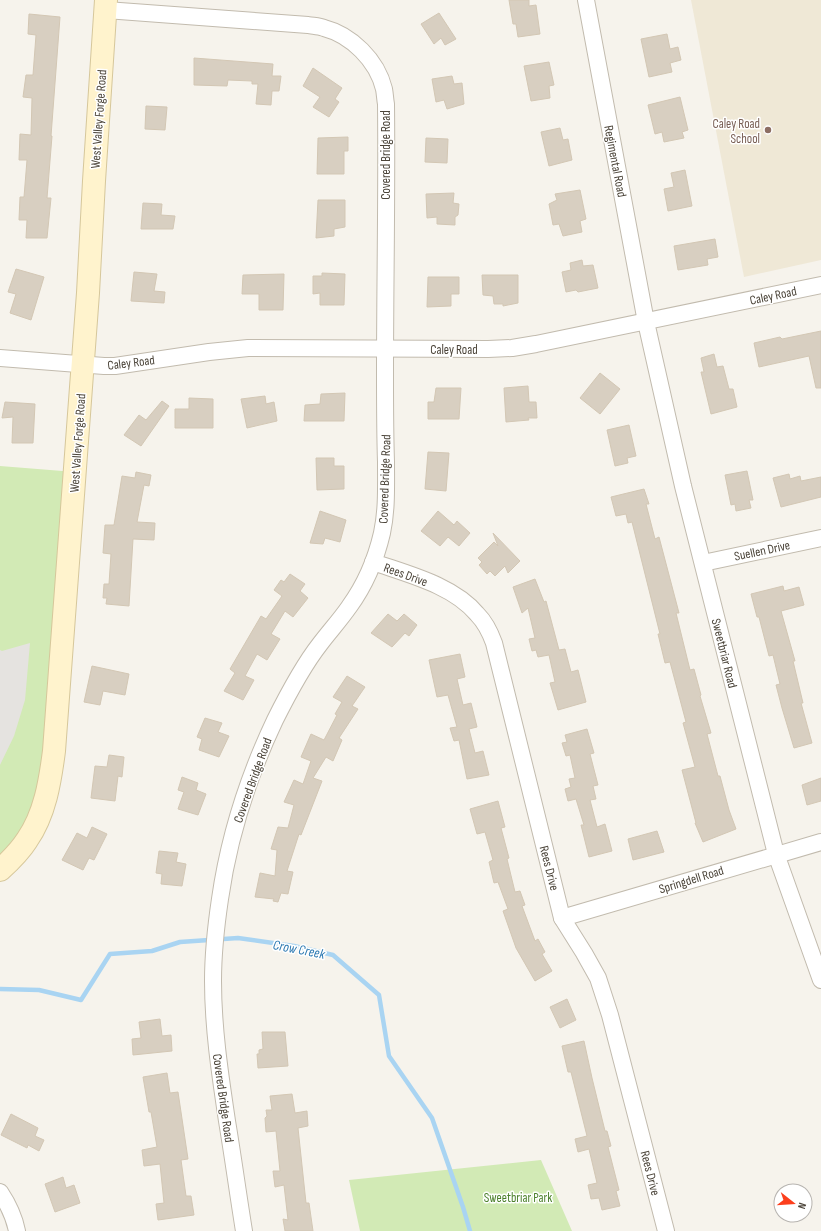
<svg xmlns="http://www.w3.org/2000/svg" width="821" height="1231" viewBox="0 0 821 1231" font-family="'Sofia Sans Condensed',sans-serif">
<rect width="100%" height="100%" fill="#f6f3ec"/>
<!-- education -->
<path fill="#efe8d6" d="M691 0H821V260L744 277Z"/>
<!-- green -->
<g fill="#d2eab5">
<path d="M0 466 75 472 51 774 0 870Z"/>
<path d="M541 1160 572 1231H360L349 1180Z"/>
</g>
<!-- parking -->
<path fill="#e5e3e0" d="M30 643 25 700 14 736 0 765V650L2 651Z"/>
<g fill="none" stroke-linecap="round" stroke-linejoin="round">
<!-- stream -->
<path stroke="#a9d4f2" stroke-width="4.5" d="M0 989 39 990 81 1000 110 954 152 951 180 942 238 938 294 946 333 955 379 995 389 1056 432 1118 463 1207 470 1231"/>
</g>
<!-- building -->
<g fill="#d8cfc1" stroke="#d3c7b4">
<path d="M509 0H529V6L536 5 540 34 518 37 516 24H513Z"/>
<path d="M439 13 456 39 445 45 441 38 434 44 421 24Z"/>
<path d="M29 14 60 17 51 136H52L47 198H51L47 238H26L27 220H19L20 197H24L27 160H19L20 134 31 135 32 98 23 97 26 75H33L36 35 28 34Z"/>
<path d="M667 34 670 49 678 47 681 60 670 63 672 72 649 77 641 39Z"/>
<path d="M194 58 273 64 272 76H281L279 91H272L271 105 256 104 258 84H252V81L228 80 227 86 194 85Z"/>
<path d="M549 62 554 85 549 86 550 98 531 101 524 66Z"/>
<path d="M313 68 342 88 335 99 339 102 329 117 313 107 320 97 303 86Z"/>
<path d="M452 76 454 84 462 83 464 104 447 109 444 100 436 102 432 79Z"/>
<path d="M680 97 688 130 682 132 684 138 664 142 662 132 655 134 648 105Z"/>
<path d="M146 106 167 107 165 130 145 129Z"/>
<path d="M560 128 563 140 568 139 572 160 549 166 541 132Z"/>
<path d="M348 137V151H344V174H317L318 138Z"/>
<path d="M426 138 448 139 447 163 425 162Z"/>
<path d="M685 170 692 206 668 211 664 189 674 187 671 173Z"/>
<path d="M580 190 586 219 580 221 582 232 563 236 559 224 553 225 549 204 557 200 555 194Z"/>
<path d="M454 193 453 203 459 204 458 215 455 217V225L437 224V217L427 218 426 194Z"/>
<path d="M318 200H345V227L334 229V236L316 238Z"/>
<path d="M143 203 162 204 161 215 175 216 173 229H141Z"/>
<path d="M715 239 718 257 707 259 708 265 678 270 674 246Z"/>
<path d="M582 260 583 266 593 265 598 288 578 292 576 290 566 292 562 272 571 270 570 263Z"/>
<path d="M16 269 44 277 31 320 10 313 16 294 8 292Z"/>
<path d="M134 272 157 274 154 291 165 292 164 303 131 301Z"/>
<path d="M322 273 345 274 344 305H320V293L313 294V276H322Z"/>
<path d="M284 274 283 310H259V294H242L243 275Z"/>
<path d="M482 275H518V303L503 306V304H494L493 296 483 295Z"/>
<path d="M428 277H459V294H451V306L427 307Z"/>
<path d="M821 331V388H816L809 356 759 367 754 343 780 337 782 339Z"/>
<path d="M714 354 717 367 723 366 729 389H733L737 407 711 414 701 372H704L701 358Z"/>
<path d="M600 373 620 389 600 414 580 398Z"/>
<path d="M528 386 529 402H536L537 418H528L529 420 506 422 504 388Z"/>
<path d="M436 388H461L459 419H428V402H434Z"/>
<path d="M345 393 344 421H304L305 405 320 404 321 394Z"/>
<path d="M265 396 266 404 274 402 277 421 247 428 241 399Z"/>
<path d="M189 398 213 399V428H175V409H189Z"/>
<path d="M162 401 169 406 141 446 124 435 139 415 146 420Z"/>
<path d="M5 402 35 404 33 443H12L13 417 2 418Z"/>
<path d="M629 425 636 456 627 458 628 463 615 466 607 430Z"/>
<path d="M428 452 449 453 446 491 425 489Z"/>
<path d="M316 458H334V466H344V489L317 490Z"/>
<path d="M747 471 753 500H749L751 508 736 511 735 504 731 505 725 475Z"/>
<path d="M136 472 151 475 149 486 144 485 137 522 155 523 154 540 133 539 129 606 106 604 107 598H103L104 584H109L111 554 103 553 105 525H114L122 476 135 478Z"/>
<path d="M789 474 790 479 800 476 801 481 821 477V497L781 507 773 478Z"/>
<path d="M644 489 649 504H646L655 539 659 537 679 613H676L690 670 694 669 701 695 700 696 711 733 707 734 718 776H720L729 810 736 829 703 842 695 823H696L682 770 695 767 683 723 686 722 670 662 665 663 658 634H660L632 522 628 523 626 514 616 516 611 497Z"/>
<path d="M320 511 346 520 340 542 325 538 323 544 310 543Z"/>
<path d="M438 511 454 525 457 521 470 533 459 546 448 537 440 546 421 531Z"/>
<path d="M493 533 520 561 508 573 505 566 495 576 490 571 487 574 479 565 482 562 478 558 494 542 498 546Z"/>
<path d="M290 574 305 584 300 591 308 598 293 617 285 611 271 634 280 639 267 660 257 654 245 676 254 680 243 700 224 691 235 673 230 669 261 616 266 619 282 596 274 590 281 580 284 582Z"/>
<path d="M535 579 544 602 546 601 559 650 565 649 571 672 578 670 586 702 558 710 550 683 555 682 549 655 538 657 536 650 532 651 529 639 535 638 528 608 522 613 513 587Z"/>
<path d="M783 586 784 591 799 587 804 605 781 611 795 661H793L803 703H801L812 743 794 748 782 708 776 685 780 684 773 655 769 656 759 617H757L751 594Z"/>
<path d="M388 614 397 621 404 614 417 625 409 636 405 633 392 647 371 633Z"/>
<path d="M460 654 465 677 457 679 463 705 471 703 477 727 469 729 475 753 483 751 489 775 467 779 459 740 454 741 450 728 457 727 448 695 437 697 429 660Z"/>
<path d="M92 666 129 674 125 695 103 691 100 705 84 702Z"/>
<path d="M347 676 365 687 352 706 358 709 339 738 342 740 333 761 326 757 313 778 322 781 301 835 299 834 287 871 293 872 288 894 281 893 278 902 273 901 274 899 255 897 260 873 275 876 277 850 271 849 278 827 288 828 294 805 284 802 294 780 303 784 311 761 301 757 311 734 324 740 337 715 335 714 342 702 333 697Z"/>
<path d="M205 718 222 723 218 732 229 736 219 757 199 750 202 739 197 737Z"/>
<path d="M587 729 594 753 590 754 598 785 593 786 596 799 590 800 597 827 605 824 612 851 589 857 581 825H584L576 799 568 801 565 789 571 787 569 779 575 778 570 755 566 756 562 743 567 742 565 735Z"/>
<path d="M109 755 124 757 122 777 118 776 115 801 91 798 95 766 107 767Z"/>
<path d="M182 777 198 783 196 790 206 794 198 815 178 809 184 792 178 790Z"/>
<path d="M821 778V801L807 805 802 785Z"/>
<path d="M498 801 505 827 501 828 509 858 507 859 515 892 520 891 525 905 522 906 535 941 538 939 545 952 542 954 552 971 535 981 516 948 503 911 508 909 498 882 494 883 489 862 493 860 485 832 477 834 470 809Z"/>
<path d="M92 827 107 834 94 860 89 858 83 870 62 860 77 833 87 838Z"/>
<path d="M657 831 664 852 633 860 628 839Z"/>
<path d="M159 851 178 853 176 862 186 864 182 886 161 884 162 874 156 873Z"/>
<path d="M567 999 576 1020 560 1028 550 1007Z"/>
<path d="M160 1019 162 1036 171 1035 172 1051 133 1055 132 1039 141 1038 139 1022Z"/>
<path d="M262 1032H285L288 1066 258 1068 257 1054H259V1050L263 1049Z"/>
<path d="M584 1041 592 1078 605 1131H607L611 1146 608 1147 619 1190 616 1191 620 1206 602 1210 599 1198 591 1199 588 1185 597 1183 589 1149 578 1152 575 1139 587 1136 571 1072H568L562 1046Z"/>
<path d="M167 1073 170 1093 178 1092 188 1159 181 1160 186 1196H191L194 1215 158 1220 156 1204 164 1203 160 1164 144 1166 142 1150 157 1147 151 1112H149L143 1077Z"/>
<path d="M292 1094 295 1113 307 1111 308 1126 298 1128 306 1203H309L313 1231H285L283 1219 288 1220 284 1185 275 1187 273 1171H280L276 1131 266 1132 265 1118 267 1116 266 1110H272L270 1096Z"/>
<path d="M11 1114 38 1128 35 1136 44 1140 39 1151 28 1145 27 1148 1 1135Z"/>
<path d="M63 1177 66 1188 74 1185 80 1203 55 1212 45 1184Z"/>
</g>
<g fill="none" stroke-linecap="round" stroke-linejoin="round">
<!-- minor casing -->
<g stroke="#c2bbae" stroke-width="18">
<g id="minor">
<path d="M586 0 646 322 683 486 776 854 821 980"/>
<path d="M106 10 308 25C313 26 319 26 324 28 351 35 377 60 384 89 385 94 385 99 386 104 387 194 385 284 385 374 385 404 385 433 386 462 386 486 387 510 382 533 376 559 365 585 349 607 340 620 329 632 320 644 302 667 288 694 275 720 248 777 229 836 220 899 216 926 213 953 213 981 213 1028 220 1074 227 1121 233 1157 238 1194 244 1231"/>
<path d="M0 358 104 366H115L209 352 248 348 488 349 512 348 536 344 821 285"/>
<path d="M373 562C407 574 453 585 477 614 485 622 490 632 494 643L562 918 584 953 598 978 610 1015 666 1231"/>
<path d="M703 563 821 538"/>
<path d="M562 918 821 842"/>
<path d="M0 1192C8 1204 14 1216 17 1231"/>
</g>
</g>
<!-- secondary casing -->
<g stroke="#d6c79b" stroke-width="24">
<path id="secondary" d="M0 870C10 861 20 851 27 840 45 814 50 782 54 751L88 293 94 181 106 0"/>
</g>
<!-- minor -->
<use href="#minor" stroke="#fff" stroke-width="16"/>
<!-- secondary -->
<use href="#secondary" stroke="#fff3cd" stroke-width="22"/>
</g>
<!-- markers -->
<circle fill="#8d6e63" stroke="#fff" stroke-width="1.5" cx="768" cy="130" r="4"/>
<g text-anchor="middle" stroke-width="3" stroke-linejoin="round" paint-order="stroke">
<!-- street labels -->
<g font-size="13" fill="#4b4439" stroke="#fff">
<text transform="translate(98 119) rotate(-86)" y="5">West Valley Forge Road</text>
<text transform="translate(385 155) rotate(-90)" y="5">Covered Bridge Road</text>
<text transform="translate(616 161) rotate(79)" y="5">Regimental Road</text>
<text transform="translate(773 295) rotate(-12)" y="5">Caley Road</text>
<text x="454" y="354">Caley Road</text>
<text transform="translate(131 362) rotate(-7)" y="5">Caley Road</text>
<text transform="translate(77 443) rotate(-86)" y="5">West Valley Forge Road</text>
<text transform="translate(384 479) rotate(-88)" y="5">Covered Bridge Road</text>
<text transform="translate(762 550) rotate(-12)" y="5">Suellen Drive</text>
<text transform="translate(406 574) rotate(20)" y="5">Rees Drive</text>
<text transform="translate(725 653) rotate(76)" y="5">Sweetbriar Road</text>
<text transform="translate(252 780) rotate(-70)" y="5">Covered Bridge Road</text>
<text transform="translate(550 868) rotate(76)" y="5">Rees Drive</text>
<text transform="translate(691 879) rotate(-17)" y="5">Springdell Road</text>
<text transform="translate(224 1098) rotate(82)" y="5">Covered Bridge Road</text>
<text transform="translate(651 1173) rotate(76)" y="5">Rees Drive</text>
</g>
<!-- education labels -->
<g font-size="13" fill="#785e54" stroke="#fff" text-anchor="end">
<text x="760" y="128">Caley Road<tspan x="760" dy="15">School</tspan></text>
</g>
<!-- park labels -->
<g font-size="13" fill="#4a7f2a" stroke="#fff">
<text x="518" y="1202">Sweetbriar Park</text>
</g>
<!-- water labels -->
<g font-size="14" font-style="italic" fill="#2e7ab2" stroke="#fff">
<text transform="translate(299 949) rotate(11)" y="5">Crow Creek</text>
</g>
</g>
<!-- north arrow -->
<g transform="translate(793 1203) rotate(107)"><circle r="19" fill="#ffffff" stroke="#b7b4b0"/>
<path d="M0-3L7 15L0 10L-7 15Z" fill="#fc3f1d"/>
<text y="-6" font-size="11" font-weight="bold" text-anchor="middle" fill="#4b4439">N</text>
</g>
</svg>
